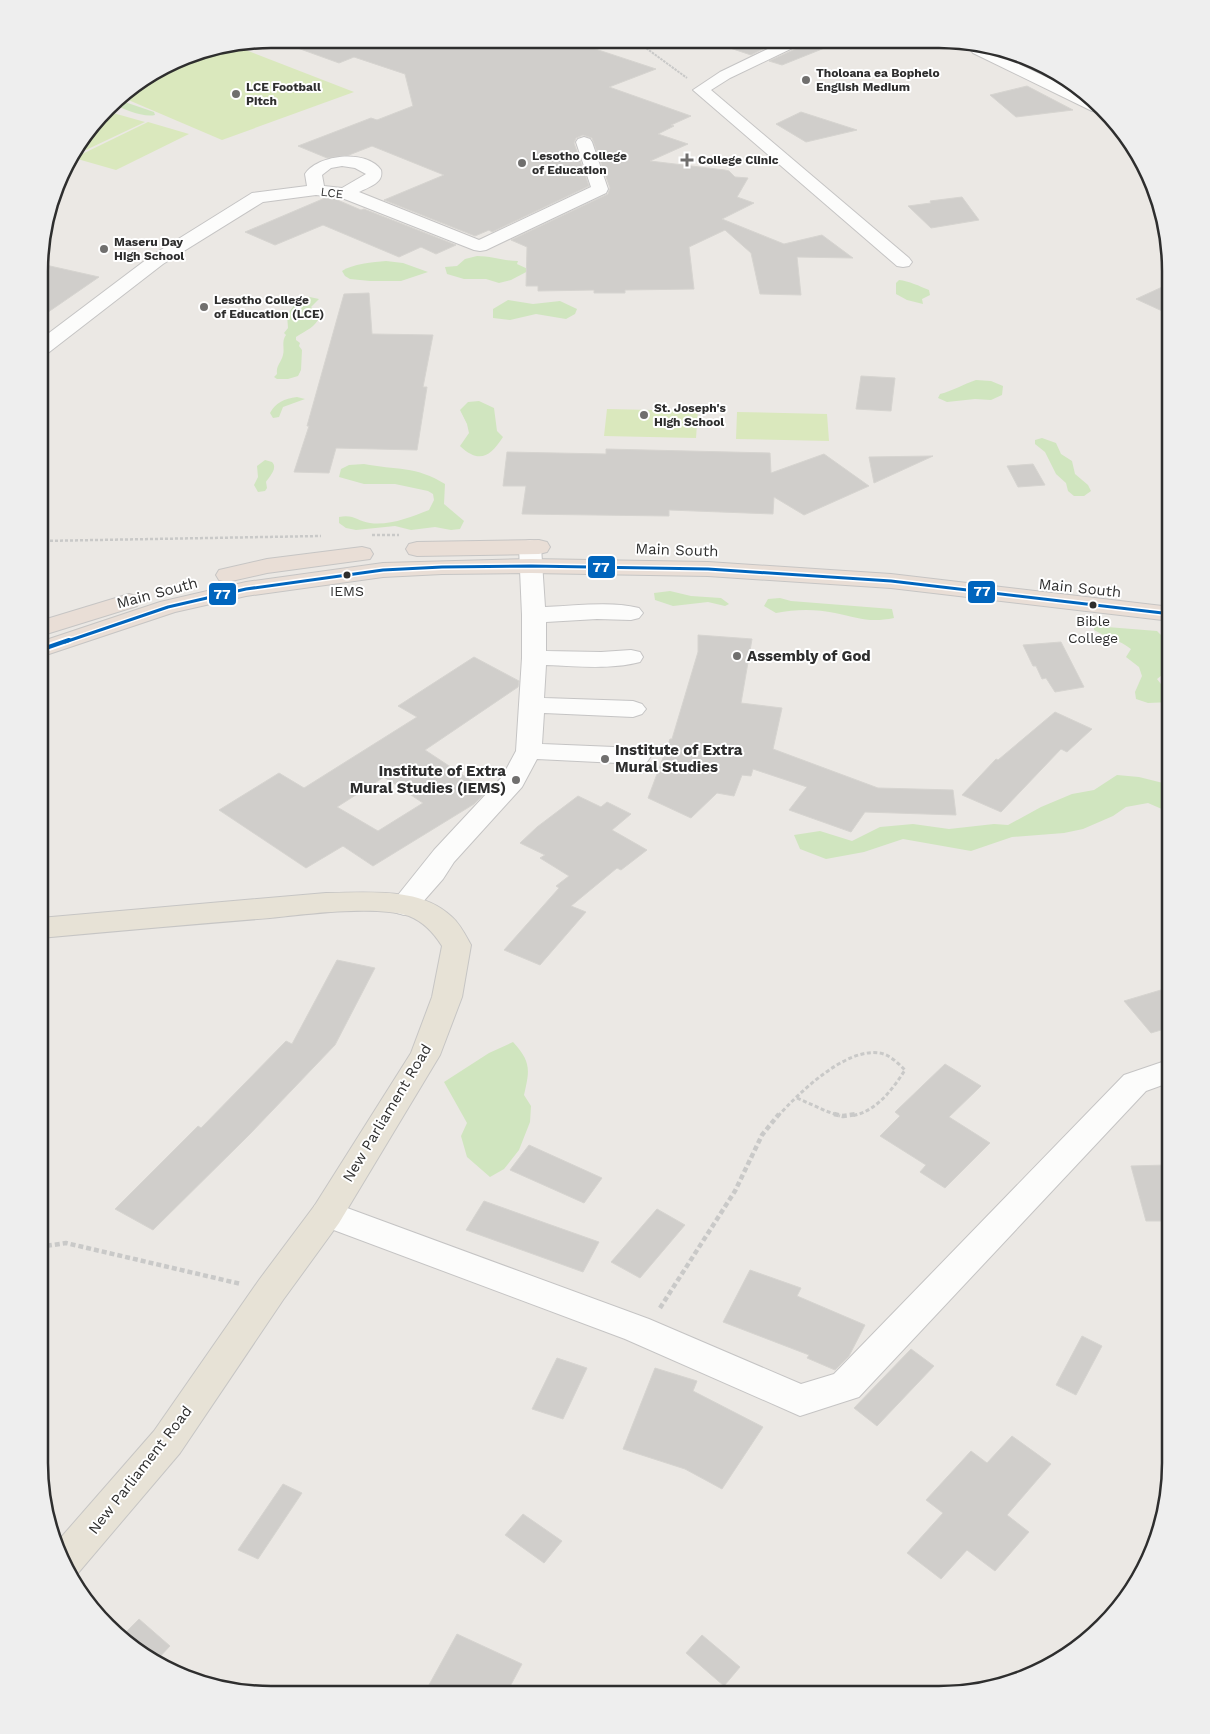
<svg xmlns="http://www.w3.org/2000/svg" width="1210" height="1734" viewBox="0 0 1210 1734" font-family="'Work Sans',sans-serif">
<rect width="100%" height="100%" fill="#ebe8e4"/>
<!-- green -->
<g fill="#d0e5bf">
<path d="M116 99 154 112 155 115C144 118 122 109 112 103Z"/>
<path d="M477 256C491 256 504 261 518 261L517 264 530 270 511 280 499 283 486 279H464L447 274 445 267 457 266 465 259Z"/>
<path d="M386 261 403 263 428 272 401 281H370L350 279 345 276 342 271C352 264 373 262 386 261Z"/>
<path d="M899 280C909 281 919 286 929 290L930 295 922 299 923 304 907 300 896 294V283Z"/>
<path d="M305 296 319 299 311 307 320 316C316 327 305 331 296 337V340L300 343 299 346 302 350 301 370 298 376 288 379H277L274 377 277 374C276 365 281 363 283 355 285 348 281 342 286 335L284 333 288 328 287 315 295 304 296 297Z"/>
<path d="M508 300 533 304 560 301 577 309 575 314 566 319 536 314 510 320 493 318V309Z"/>
<path d="M976 380 991 381 1003 386 1002 395 991 400 975 399 947 402 938 398 940 394C953 391 963 384 976 380Z"/>
<path d="M297 397 305 399 283 407 279 417 273 418 270 413C276 402 284 399 297 397Z"/>
<path d="M479 401 494 408 497 431 503 437C490 457 479 464 460 446L469 433 467 424 460 410 468 402Z"/>
<path d="M1042 438 1056 443 1061 454 1072 461 1075 474 1088 485 1091 491 1084 496H1074L1068 491 1066 483 1056 474 1045 452 1035 444V440Z"/>
<path d="M265 460 272 462C278 468 270 476 266 482L267 488 265 491 258 492 254 485 258 477 257 466Z"/>
<path d="M364 464C395 470 417 466 445 484L444 504 464 521 460 529 451 530 435 527 411 530 395 526 356 530 346 528 339 523V517C354 514 357 521 370 523 389 526 411 517 429 510L434 500 433 494 428 491 395 484H364L339 477 341 469 349 465Z"/>
<path d="M670 591 691 596 721 598 729 604 725 606 708 602 673 606 655 600 654 593Z"/>
<path d="M780 598 791 601 892 609 894 618C870 623 858 618 835 613 816 609 796 609 776 613L764 606 768 599Z"/>
<path d="M1094 624 1107 627 1157 631 1171 645V668L1157 679 1164 688 1171 692V702L1148 703 1136 699 1135 692 1142 676 1139 667 1126 657 1131 649C1120 640 1106 637 1094 630Z"/>
<path d="M1117 775 1139 777 1171 785V813L1148 803 1126 807 1113 816 1083 829 1064 833 1012 837 971 851 903 839 864 852 826 859 800 849 794 835 820 831 852 841 880 827 913 824 949 829 994 824 1008 825 1041 807 1072 794 1094 790Z"/>
<path d="M513 1042C531 1062 530 1069 524 1095L531 1106 530 1122 519 1150 504 1169 490 1177 467 1157 461 1136 467 1123 444 1082 489 1053Z"/>
</g>
<!-- pitch -->
<g fill="#dae8bd">
<path d="M233 45 354 92 222 140 119 96 196 51Z"/>
<path d="M106 111 145 122 69 158 70 155Z"/>
<path d="M148 122 189 134 116 170 74 158Z"/>
<path d="M607 409 698 411 696 438 604 436Z"/>
<path d="M737 412 827 414 829 441 736 439Z"/>
</g>
<!-- building -->
<g fill="#d0cecb" stroke="#d6d4d0" fill-rule="evenodd">
<path d="M281 39 568 40 656 69 609 87 691 116 671 125 674 126 658 134 688 144 650 161 725 170 729 171 735 177 748 178 737 197 754 203 722 219 784 244 822 235 853 258 797 257 801 295 760 294 751 253 725 230 689 247 694 289 625 290V293H594V290L538 291V286H526L527 247 511 240 608 194 610 188 592 138 583 135 576 138 574 143 589 186 492 232 489 230 475 236 384 200 444 175 372 146 349 155 327 158 298 146 371 118 377 120 413 106 405 74 354 57 339 63 281 42Z"/>
<path d="M719 40H781L751 55 718 44Z"/>
<path d="M807 40 842 41 782 65 769 61 804 45Z"/>
<path d="M1027 86 1073 110 1016 117 990 95Z"/>
<path d="M801 112 857 130 806 142 776 124Z"/>
<path d="M962 197 979 220 931 228 908 206 931 203 930 201Z"/>
<path d="M325 198 335 199 361 210 364 209 456 245 436 254 421 247 399 257 323 225 275 245 245 232Z"/>
<path d="M41 264 99 277 41 317Z"/>
<path d="M1171 283V315L1136 299Z"/>
<path d="M369 293 372 334 433 335 423 387H427L417 450 336 448 329 473 294 472 309 426H307L344 294Z"/>
<path d="M861 376 895 378 891 411 856 409Z"/>
<path d="M606 449 770 453 771 473 824 454 869 486 804 515 774 497 773 514 669 510V516L522 514 526 486H503L507 452 606 454Z"/>
<path d="M933 456 874 483 869 457Z"/>
<path d="M1033 464 1045 485 1018 487 1007 466Z"/>
<path d="M698 635 752 639 741 703 782 708 773 749 878 788 953 790 956 815 865 812 851 832 789 810 807 787 753 769 751 776 742 775 734 796 717 793 691 818 648 798 670 739H672L698 652Z"/>
<path d="M1061 642 1084 687 1055 692 1046 678 1042 679 1036 666H1033L1023 645Z"/>
<path d="M474 657 519 681 518 687 425 750 487 791 474 804 373 866 343 846 306 868 219 810 279 773 304 788 417 717 398 706ZM384 777 423 803 378 831 337 807Z"/>
<path d="M1055 712 1092 729 1067 752 1061 749 1001 812 962 795 996 759 998 760Z"/>
<path d="M578 796 601 807 607 802 631 814 612 830 647 850 621 870 617 868 571 906 586 912 540 965 504 950 559 888 556 886 569 876 540 858 545 855 520 843 537 827Z"/>
<path d="M337 960 375 968 335 1045 250 1134 153 1230 115 1209 198 1126 201 1128 286 1041 292 1044Z"/>
<path d="M1171 987V1027L1151 1033 1124 1001Z"/>
<path d="M945 1064 981 1086 949 1117 990 1143 945 1188 920 1172 926 1165 880 1136 900 1116 895 1112Z"/>
<path d="M529 1145 602 1178 584 1203 510 1170Z"/>
<path d="M1167 1165 1171 1178V1221H1146L1131 1166Z"/>
<path d="M484 1201 551 1225 599 1242 583 1272 466 1230Z"/>
<path d="M657 1209 685 1225 640 1278 611 1262Z"/>
<path d="M750 1270 801 1288 797 1296 865 1325 849 1356 835 1370 807 1358 809 1355 723 1322Z"/>
<path d="M1082 1336 1102 1346 1076 1395 1056 1385Z"/>
<path d="M911 1349 934 1366 877 1426 854 1408Z"/>
<path d="M557 1358 587 1368 563 1419 532 1409Z"/>
<path d="M655 1368 697 1381 693 1391 763 1427 722 1489 685 1469 623 1449Z"/>
<path d="M1012 1436 1051 1464 1007 1515 1029 1532 995 1571 967 1550 941 1579 907 1553 943 1513 926 1500 971 1451 987 1463Z"/>
<path d="M283 1484 302 1493 258 1559 238 1550Z"/>
<path d="M523 1514 562 1541 544 1563 505 1535Z"/>
<path d="M139 1619 170 1646 155 1662 130 1648 121 1637Z"/>
<path d="M457 1634 522 1664 506 1694H424Z"/>
<path d="M702 1635 740 1667 724 1686 686 1653Z"/>
</g>
<g fill="none" stroke-linecap="round" stroke-linejoin="round">
<!-- minor casing -->
<g stroke="#c5c4c4" stroke-width="2">
<g id="minor">
<path d="M786 40H805L803 43 730 78 711 90 909 258 912 262 909 266 903 267 897 266 693 90 720 72Z"/>
<path d="M964 41 981 44 983 47 1090 98 1101 112 1092 111 973 53Z"/>
<path d="M584 137 590 139 592 142 608 189 606 193 486 250 480 251 474 250 342 198 316 195 263 202 163 264 48 353 41 355V339L151 256 252 193 307 186 305 174C318 154 367 149 381 170 384 183 369 187 359 192L479 240 591 187 576 142 578 139ZM342 166 355 168 366 174 342 188 324 186 322 175 331 168Z"/>
<path d="M530 540 538 542 541 547 545 607C576 606 610 601 639 608L643 613 639 618 631 620 597 619 546 622V651L601 652 631 650 640 652 643 657 640 662C610 670 576 666 546 665L544 698 633 701 642 704 646 709 642 714 633 717 544 713 542 744 638 748 647 750 651 756 647 762 638 764 537 759 522 787 454 862 443 879 414 912 404 915 394 912 390 905 434 850 502 777 516 751 522 658V615L519 547 522 542Z"/>
<path d="M1171 1059V1082L1146 1091 859 1397 800 1416 625 1339 315 1223 311 1214 315 1205 327 1201 339 1205 649 1319 801 1384 834 1374 1124 1075Z"/>
</g>
</g>
<!-- major casing -->
<g stroke="#c6c5c4" stroke-width="2">
<path id="major" d="M326 893C366 893 420 886 452 917 460 924 466 936 471 945L462 997 440 1055 339 1223 283 1300 180 1453 73 1579 63 1566 57 1542 154 1431 259 1280 315 1205 411 1053 432 997 442 946C434 933 424 922 409 916 377 905 305 914 270 918 193 924 117 931 40 938V918Z"/>
</g>
<!-- highway casing -->
<g stroke="#c6c5c4" stroke-width="2">
<g id="highway">
<path d="M539 540 547 542 550 547 547 552 539 554 417 556 409 554 406 549 409 544 417 542Z"/>
<path d="M362 547 370 549 373 554 370 559 267 573 227 582 219 580 216 575 219 570 267 559Z"/>
<path d="M531 559 708 562 891 574 1171 607V621L891 588 708 576 531 573 442 574 383 577 246 596 175 612 40 657V642L160 602 246 582 383 563Z"/>
<path d="M129 594 137 596 141 601 137 606 40 636V621Z"/>
</g>
</g>
<!-- path-far3 -->
<path stroke="#c9c9c8" stroke-width="2" stroke-dasharray="2.5 1" stroke-linecap="butt" d="M635 40 687 78"/>
<!-- path-far2 -->
<g stroke="#c9c9c8" stroke-width="2.5" stroke-dasharray="3 2" stroke-linecap="butt">
<path d="M372 535H399"/>
<path d="M40 541 321 536"/>
</g>
<!-- path-far1 -->
<g stroke="#c9c9c8" stroke-width="3" stroke-dasharray="4 2.5" stroke-linecap="butt">
<path d="M797 1098 826 1111 840 1116"/>
<path d="M778 1116C800 1092 845 1048 879 1053 889 1054 898 1063 905 1070 892 1090 876 1112 851 1116"/>
</g>
<!-- path -->
<g stroke="#c9c9c8" stroke-width="4.5" stroke-dasharray="5 3" stroke-linecap="butt">
<path d="M834 1114 843 1116 857 1114"/>
<path d="M39 1247 66 1243 241 1284"/>
<path d="M660 1308 735 1191 762 1135 779 1114"/>
</g>
<!-- minor -->
<use href="#minor" fill="#fcfcfb" fill-rule="evenodd"/>
<!-- major -->
<use href="#major" fill="#e7e2d6" fill-rule="evenodd"/>
<!-- highway -->
<use href="#highway" fill="#e9ded6" fill-rule="evenodd"/>
<!-- bus-1-far1 casing -->
<g stroke="#fff" stroke-width="6">
<path id="bus-1-far1" d="M65 642 168 607 246 589 383 570 442 567 531 566 708 569 891 581 1171 614"/>
</g>
<!-- bus-1 casing -->
<g stroke="#fff" stroke-width="8">
<path id="bus-1" d="M40 650 69 640"/>
</g>
<!-- bus-1-far1 -->
<use href="#bus-1-far1" stroke="#0065bd" stroke-width="3"/>
<!-- bus-1 -->
<use href="#bus-1" stroke="#0065bd" stroke-width="4"/>
</g>
<!-- markers -->
<g fill="#706f6e" stroke="#fff" stroke-width="2">
<circle cx="806" cy="80" r="5"/>
<circle cx="236" cy="94" r="5"/>
<path d="M684.5 152.5h5v5h5v5h-5v5h-5v-5h-5v-5h5z"/>
<circle cx="522" cy="163" r="5"/>
<circle cx="104" cy="249" r="5"/>
<circle cx="204" cy="307" r="5"/>
<circle cx="644" cy="415" r="5"/>
<circle cx="737" cy="656" r="5"/>
<circle cx="605" cy="759" r="5"/>
<circle cx="516" cy="780" r="5"/>
</g>
<g fill="#2e2e2e" stroke="#fff" stroke-width="2">
<circle cx="347" cy="575" r="4.5"/>
<circle cx="1093" cy="605" r="4.5"/>
</g>
<g text-anchor="middle" stroke-width="4" stroke-linejoin="round" paint-order="stroke">
<!-- far-poi labels -->
<g font-size="12" font-weight="bold" fill="#2e2e2e" stroke="#fff" text-anchor="start">
<text x="816" y="77">Tholoana ea Bophelo<tspan x="816" dy="14">English Medium</tspan></text>
<text x="246" y="91">LCE Football<tspan x="246" dy="14">Pitch</tspan></text>
<text x="532" y="160">Lesotho College<tspan x="532" dy="14">of Education</tspan></text>
<text x="698" y="164">College Clinic</text>
<text x="114" y="246">Maseru Day<tspan x="114" dy="14">High School</tspan></text>
<text x="214" y="304">Lesotho College<tspan x="214" dy="14">of Education (LCE)</tspan></text>
<text x="654" y="412">St. Joseph's<tspan x="654" dy="14">High School</tspan></text>
</g>
<!-- far-street labels -->
<g font-size="12" fill="#2e2e2e" stroke="#fff">
<text transform="translate(332 193) rotate(7)" y="4">LCE</text>
</g>
<!-- bus labels -->
<g font-size="14" fill="#2e2e2e" stroke="#fff">
<text x="347" y="596">IEMS</text>
<text x="1093" y="626">Bible<tspan x="1093" dy="17">College</tspan></text>
</g>
<!-- street labels -->
<g font-size="15" fill="#2e2e2e" stroke="#fff">
<text transform="translate(677 550) rotate(2)" y="5">Main South</text>
<text transform="translate(1080 588) rotate(6)" y="5">Main South</text>
<text transform="translate(157 593) rotate(-15)" y="5">Main South</text>
<text transform="translate(387 1113) rotate(-59)" y="5">New Parliament Road</text>
<text transform="translate(140 1470) rotate(-52)" y="5">New Parliament Road</text>
</g>
<!-- poi labels -->
<g font-size="15" font-weight="bold" fill="#2e2e2e" stroke="#fff" text-anchor="start">
<text x="747" y="661">Assembly of God</text>
<text x="615" y="755">Institute of Extra<tspan x="615" dy="17">Mural Studies</tspan></text>
<text x="506" y="776" text-anchor="end">Institute of Extra<tspan x="506" dy="17">Mural Studies (IEMS)</tspan></text>
</g>
</g>
<!-- crop -->
<path d="M0 0H1210V1734H0ZM271 48H939A223 223 0 0 1 1162 271V1463A223 223 0 0 1 939 1686H271A223 223 0 0 1 48 1463V271A223 223 0 0 1 271 48Z" fill="#eee" fill-rule="evenodd"/>
<path fill="none" stroke="#2e2e2e" stroke-width="2.5" d="M271 48H939A223 223 0 0 1 1162 271V1463A223 223 0 0 1 939 1686H271A223 223 0 0 1 48 1463V271A223 223 0 0 1 271 48Z"/>
<g stroke="#fff" stroke-width="2">
<rect x="587" y="555" width="29" height="24" rx="5" fill="#0065bd"/>
<rect x="967" y="580" width="29" height="24" rx="5" fill="#0065bd"/>
<rect x="208" y="582" width="29" height="24" rx="5" fill="#0065bd"/>
</g>
<g font-size="14" text-anchor="middle" font-weight="bold" fill="#fff">
<text x="601" y="572">77</text>
<text x="982" y="596">77</text>
<text x="222" y="599">77</text>
</g>
</svg>
